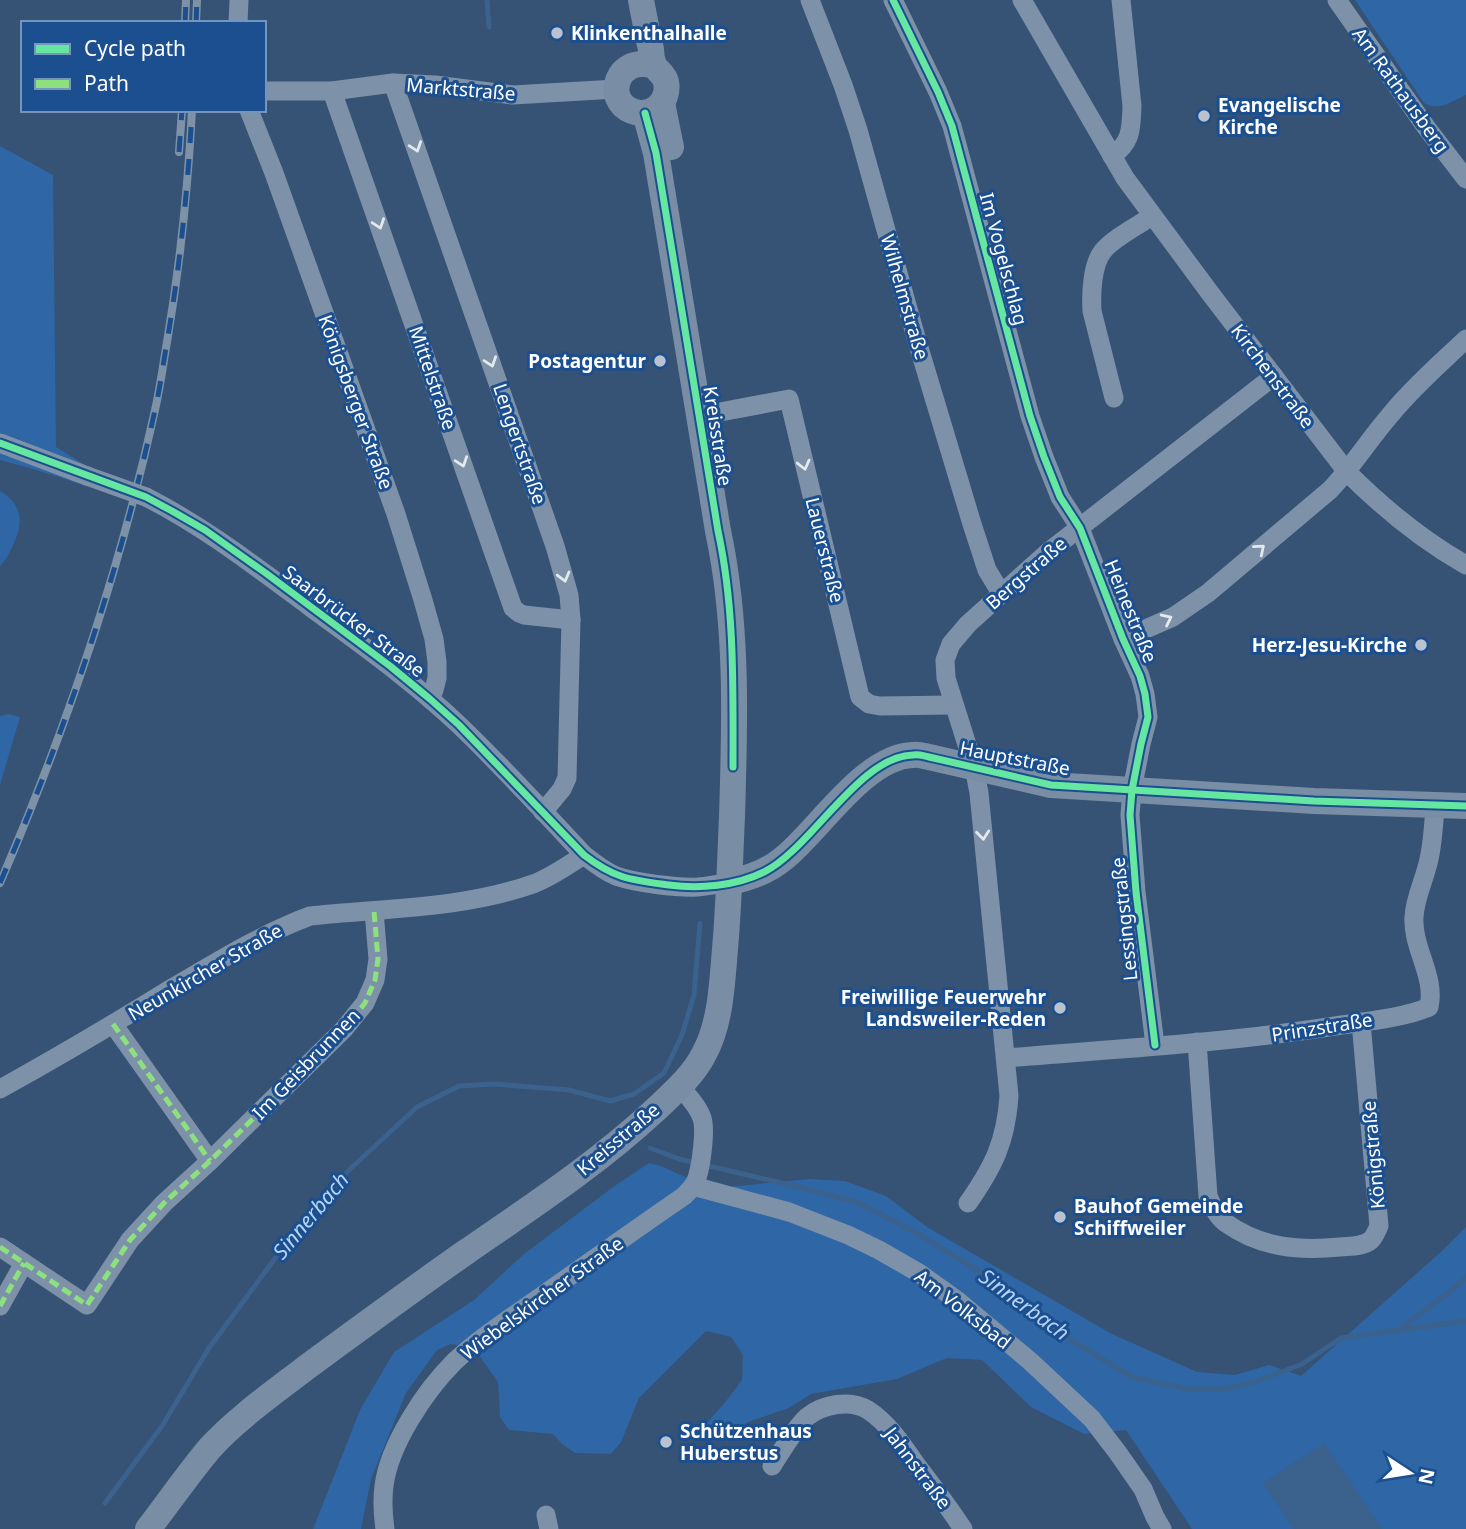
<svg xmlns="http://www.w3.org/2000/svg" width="1466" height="1529" viewBox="0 0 1466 1529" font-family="'Noto Sans',sans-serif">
<rect width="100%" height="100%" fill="#365274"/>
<!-- green -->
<g fill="#2f66a5">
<path d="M1355 0H1466V95C1452 101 1439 112 1424 103Z"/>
<path d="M0 146 53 175 56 447 90 468 84 485 33 469 0 460Z"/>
<path d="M0 491C23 504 24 524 12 547 9 554 6 560 0 566Z"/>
<path d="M9 714 20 717 0 785V716Z"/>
<path d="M649 1163 661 1166 692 1180 727 1187 809 1179 845 1181 886 1196 927 1227 1110 1333 1197 1372 1235 1375 1269 1365 1301 1376 1443 1250 1466 1227V1529H1192L1126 1430 1084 1434 1031 1407 982 1360 947 1358 897 1379 811 1394 789 1408 748 1422 723 1441 709 1440 707 1423 726 1401 742 1380 743 1355 731 1337 706 1331 639 1398 621 1442 611 1454 575 1453 562 1444 553 1434 509 1430 500 1417 498 1382 474 1348 451 1344 437 1350 406 1393 371 1479 361 1529H313L360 1410 394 1352 474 1300 524 1254 613 1187Z"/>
</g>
<!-- water -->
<path fill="#3b618d" d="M1324 1443 1382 1529H1294L1263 1483Z"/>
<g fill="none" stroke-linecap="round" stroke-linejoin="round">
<!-- stream -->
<g stroke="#3b618d" stroke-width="5">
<path d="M487 0 489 27"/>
<path d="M650 1148 679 1159 799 1187 857 1202 918 1234 985 1275 1063 1335 1132 1377 1187 1389H1223L1252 1383 1302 1364 1341 1338 1466 1321"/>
<path d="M1401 1328 1453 1289 1466 1277"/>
<path d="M105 1503 162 1426 209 1348 290 1238 348 1171 417 1107 459 1086 494 1084 569 1090 610 1101 634 1094 664 1073 682 1035 694 995 700 923"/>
</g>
<!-- street -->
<g stroke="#7d92a8" stroke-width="19">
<path d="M810 0 843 85 858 130 917 341 972 524 987 570 1001 593"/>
<path d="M893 0 938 92 952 126 1030 416 1044 457 1060 497 1080 528 1123 639 1140 676 1145 694 1148 717 1141 744 1132 790 1130 815 1136 892 1155 1045"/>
<path d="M1022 0 1125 178 1210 293 1347 472C1383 508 1422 540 1466 565"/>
<path d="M1337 0 1426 127 1466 179"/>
<path d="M238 23 239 0"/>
<path d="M393 83 555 546 569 595 571 620 567 778 562 789 543 812"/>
<path d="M264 91H332L393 83 435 85 513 95 616 89"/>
<path d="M332 91 513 608 519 613 524 615 571 620"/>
<path d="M249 110 274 173 396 514 423 600 434 639 437 662V678L434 690 430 699"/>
<path d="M1112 156C1132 142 1131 128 1132 106L1121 0"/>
<path d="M1114 398 1092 311C1091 294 1092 264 1103 251 1112 239 1139 225 1152 216"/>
<path d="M699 416 789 399 860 697 869 704 880 706 953 705"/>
<path d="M0 443 87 476"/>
<path d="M146 497C205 527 256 567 309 606 360 644 413 681 459 725 502 766 543 811 584 855 594 863 604 871 616 876 636 883 677 888 698 887 709 886 720 884 730 882"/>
<path d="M1123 639 1173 617 1208 593 1330 490C1353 466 1370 438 1392 413 1414 386 1441 363 1466 339"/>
<path d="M113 1024 210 1161"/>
<path d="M1197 1042 1208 1196C1212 1206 1217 1217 1226 1223 1261 1248 1299 1251 1340 1247 1350 1246 1363 1247 1371 1240 1375 1236 1377 1230 1379 1226L1361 1022"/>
<path d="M1006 1058C1116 1049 1226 1043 1335 1026 1362 1022 1405 1018 1429 1007 1436 976 1412 948 1414 917 1415 897 1425 879 1429 859 1433 841 1434 823 1435 805"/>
<path d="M0 1089C56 1058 112 1025 167 991 214 964 259 935 310 916 384 908 462 909 533 884 552 877 568 865 584 855"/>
<path d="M693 1186 789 1212 848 1235 879 1250 919 1273 958 1301 1030 1361 1092 1419 1118 1453 1143 1489 1155 1517 1162 1529"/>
<path d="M968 1203C994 1166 1006 1141 1009 1096L979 793 974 767 946 678 945 660 951 644 968 624 1047 553 1274 376"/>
<path d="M0 1247 87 1305 130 1240 164 1203 210 1161 344 1029 365 1003 375 980 378 959 374 911"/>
<path d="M0 1306 24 1263"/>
<path d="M772 1466C781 1452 795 1428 807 1417 823 1404 851 1399 868 1410 888 1423 902 1444 915 1463 932 1485 948 1506 963 1529"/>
<path d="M546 1515 549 1529"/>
<path d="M385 1529C383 1515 382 1501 384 1486 389 1445 425 1391 454 1362 484 1334 520 1312 553 1288 597 1257 640 1226 684 1196 688 1192 692 1188 695 1183 701 1171 706 1130 702 1118 698 1106 688 1096 680 1087"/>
</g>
<!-- secondary -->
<g stroke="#798da4" stroke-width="26">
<path d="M641 0C644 16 647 32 651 49 651 53 652 60 654 65 657 71 664 74 666 82 670 102 651 119 632 111 603 100 617 54 654 66"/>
<path d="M662 103 671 147"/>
<path d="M730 882C750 878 768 872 784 858 819 830 865 756 913 755 918 754 924 756 929 757L1051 785 1314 801 1466 806"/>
<path d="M148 1529C169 1502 188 1474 210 1448 236 1419 276 1391 307 1367 360 1328 413 1289 466 1252 531 1207 597 1164 654 1111 672 1094 693 1076 704 1054 721 1023 722 983 725 949 729 904 730 860 732 816 735 722 738 624 718 531L656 153 645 113"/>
</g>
<!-- rail casing -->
<g stroke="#7e92a7" stroke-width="8">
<g id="rail">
<path d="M185 23 186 0"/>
<path d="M196 23 197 0"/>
<path d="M179 152 182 110"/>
<path d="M0 883C65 732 120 571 155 410 160 388 163 365 167 342 180 265 188 188 192 110"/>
</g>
</g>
<!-- rail -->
<use href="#rail" stroke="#1b4f8f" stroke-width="5" stroke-dasharray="16" stroke-linecap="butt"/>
<!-- street-bridge -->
<path stroke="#7d92a8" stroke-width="19" d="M87 476 146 497"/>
<!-- quiet -->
<g stroke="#8de07e" stroke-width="5" stroke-dasharray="10 5" stroke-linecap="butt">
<path d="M113 1024 210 1161"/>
<path d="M0 1247 87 1305 130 1240 164 1203 210 1161 344 1029 365 1003 375 980 378 959 374 911"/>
<path d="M0 1306 24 1263"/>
</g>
<!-- cycleway casing -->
<g stroke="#1b4f8f" stroke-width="11">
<g id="cycleway">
<path d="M893 0 938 92 952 126 1030 416 1044 457 1060 497 1080 528 1123 639 1140 676 1145 694 1148 717 1141 744 1132 790 1130 815 1136 892 1155 1045"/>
<path d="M645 113 656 153 718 531C735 609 733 688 733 767"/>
<path d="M0 443 146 497 172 511 205 530 267 574 390 666 430 699 459 725 584 855C615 879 631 880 669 885 699 889 736 886 764 872 811 849 859 756 913 755 919 754 924 756 929 757L1051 785 1314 801 1466 806"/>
</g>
</g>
<!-- cycleway -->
<use href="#cycleway" stroke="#66e7a1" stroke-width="7"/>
</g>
<!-- one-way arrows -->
<defs><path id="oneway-chevron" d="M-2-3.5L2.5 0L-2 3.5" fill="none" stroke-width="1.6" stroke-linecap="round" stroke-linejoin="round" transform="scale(1.75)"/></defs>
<g stroke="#e5e9ee">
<use href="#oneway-chevron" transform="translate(416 147) rotate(71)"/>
<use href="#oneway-chevron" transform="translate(379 224) rotate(71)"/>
<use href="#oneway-chevron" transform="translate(491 362) rotate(71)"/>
<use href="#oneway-chevron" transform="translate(462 462) rotate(71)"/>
<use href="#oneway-chevron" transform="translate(804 465) rotate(76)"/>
<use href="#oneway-chevron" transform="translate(1260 549) rotate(-40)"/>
<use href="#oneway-chevron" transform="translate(564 577) rotate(75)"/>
<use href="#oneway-chevron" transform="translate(1167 619) rotate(-26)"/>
<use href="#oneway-chevron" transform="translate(983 835) rotate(84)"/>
</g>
<!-- markers -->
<g fill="#b9c2ce" stroke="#1b4f8f" stroke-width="2.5">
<circle cx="557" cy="33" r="7"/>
<circle cx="1204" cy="116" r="7"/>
<circle cx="660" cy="361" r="7"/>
<circle cx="1421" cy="645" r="7"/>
<circle cx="1060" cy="1008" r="7"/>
<circle cx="1060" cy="1217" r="7"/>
<circle cx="666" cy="1442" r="7"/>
</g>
<g text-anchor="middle" stroke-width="6" stroke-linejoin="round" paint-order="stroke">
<!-- poi labels -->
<g font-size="19" font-weight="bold" fill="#fff" stroke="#1b4f8f" text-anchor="start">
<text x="571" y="40">Klinkenthalhalle</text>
<text x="1218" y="112">Evangelische<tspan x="1218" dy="22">Kirche</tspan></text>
<text x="646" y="368" text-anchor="end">Postagentur</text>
<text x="1407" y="652" text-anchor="end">Herz-Jesu-Kirche</text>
<text x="1046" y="1004" text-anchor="end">Freiwillige Feuerwehr<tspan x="1046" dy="22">Landsweiler-Reden</tspan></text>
<text x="1074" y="1213">Bauhof Gemeinde<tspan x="1074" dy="22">Schiffweiler</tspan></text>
<text x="680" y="1438">Schützenhaus<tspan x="680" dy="22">Huberstus</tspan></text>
</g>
<!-- street labels -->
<g font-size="19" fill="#fff" stroke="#1b4f8f">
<text transform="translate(461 89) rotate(5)" y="7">Marktstraße</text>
<text transform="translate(1401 90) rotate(54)" y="7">Am Rathausberg</text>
<text transform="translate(1004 259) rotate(75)" y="7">Im Vogelschlag</text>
<text transform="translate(905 297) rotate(74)" y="7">Wilhelmstraße</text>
<text transform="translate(1273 376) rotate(53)" y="7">Kirchenstraße</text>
<text transform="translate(433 378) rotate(71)" y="7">Mittelstraße</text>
<text transform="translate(356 402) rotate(70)" y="7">Königsberger Straße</text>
<text transform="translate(718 436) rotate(81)" y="7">Kreisstraße</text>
<text transform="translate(520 444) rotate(71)" y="7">Lengertstraße</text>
<text transform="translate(825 550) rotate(76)" y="7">Lauerstraße</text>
<text transform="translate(1026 573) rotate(-41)" y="7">Bergstraße</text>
<text transform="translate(1131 611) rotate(68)" y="7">Heinestraße</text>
<text transform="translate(354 621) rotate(37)" y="7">Saarbrücker Straße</text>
<text transform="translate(1015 758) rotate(11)" y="7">Hauptstraße</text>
<text transform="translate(1124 919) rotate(-96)" y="7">Lessingstraße</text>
<text transform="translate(205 972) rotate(-30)" y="7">Neunkircher Straße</text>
<text transform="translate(1322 1027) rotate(-9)" y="7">Prinzstraße</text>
<text transform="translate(306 1064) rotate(-46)" y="7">Im Geisbrunnen</text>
<text transform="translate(618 1139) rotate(-40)" y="7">Kreisstraße</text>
<text transform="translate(1373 1155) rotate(-95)" y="7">Königstraße</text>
<text transform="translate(542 1298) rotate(-36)" y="7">Wiebelskircher Straße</text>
<text transform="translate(963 1309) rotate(38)" y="7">Am Volksbad</text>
<text transform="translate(918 1468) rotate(53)" y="7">Jahnstraße</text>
</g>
<!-- water labels -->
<g font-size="21" font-style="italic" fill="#b5d3f5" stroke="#1b4f8f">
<text transform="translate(311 1216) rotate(-50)" y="7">Sinnerbach</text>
<text transform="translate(1024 1305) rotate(36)" y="7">Sinnerbach</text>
</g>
</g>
<!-- legend -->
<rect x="21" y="21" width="245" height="91" fill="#1b4f8f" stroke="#7695bc" stroke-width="2"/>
<rect x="35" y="44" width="35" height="10" fill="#66e7a1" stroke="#7695bc" stroke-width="2"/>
<text x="84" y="56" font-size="21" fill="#ffffff">Cycle path</text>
<rect x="35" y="79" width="35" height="10" fill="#8de07e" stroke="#7695bc" stroke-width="2"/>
<text x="84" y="91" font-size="21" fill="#ffffff">Path</text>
<!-- north arrow -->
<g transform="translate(1410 1473) rotate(102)" stroke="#1b4f8f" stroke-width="5" paint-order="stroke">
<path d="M0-5L12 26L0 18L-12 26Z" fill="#ffffff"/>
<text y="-10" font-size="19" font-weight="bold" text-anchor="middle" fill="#ffffff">N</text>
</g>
</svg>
